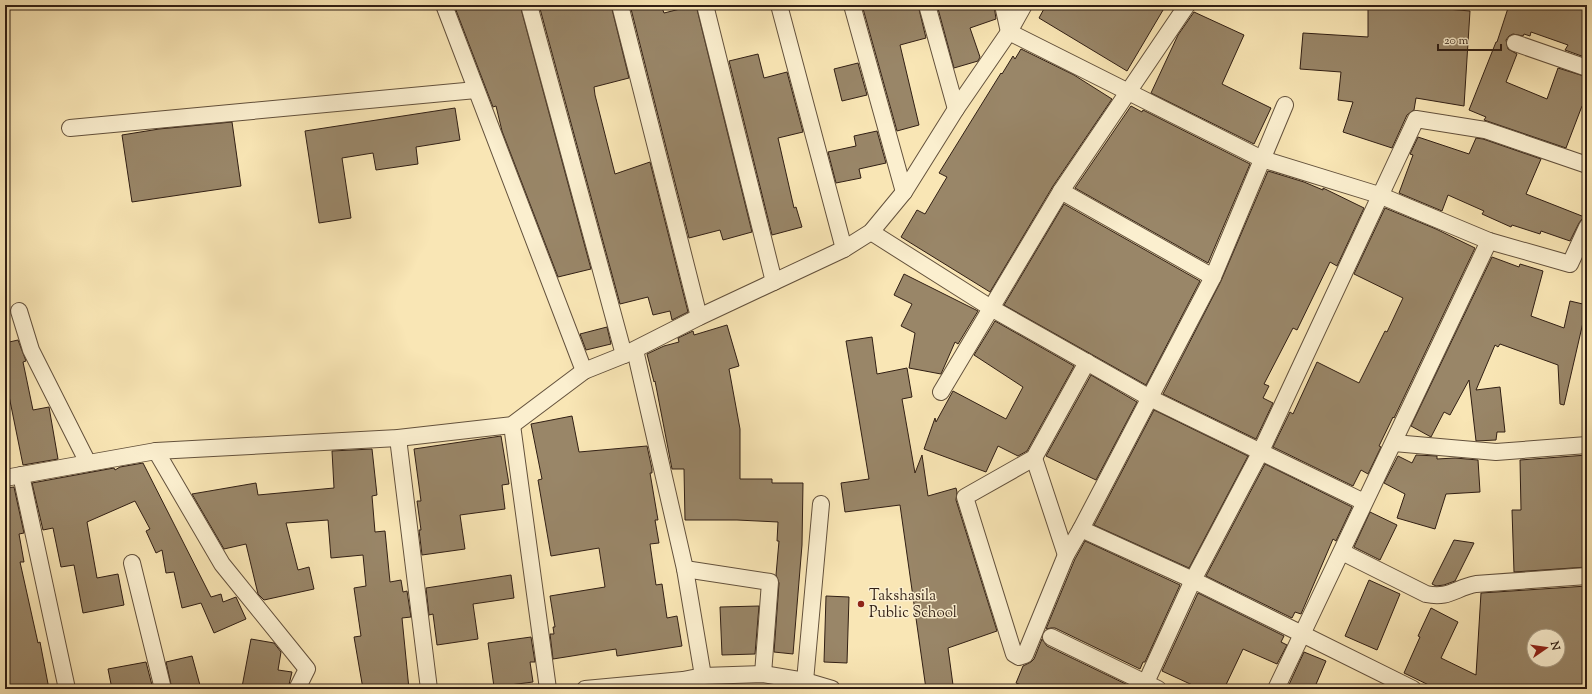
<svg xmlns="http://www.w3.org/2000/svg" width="1592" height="694" viewBox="0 0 1592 694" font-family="'Sorts Mill Goudy',serif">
<rect width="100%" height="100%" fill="#f9e6b5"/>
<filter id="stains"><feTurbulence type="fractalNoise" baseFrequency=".005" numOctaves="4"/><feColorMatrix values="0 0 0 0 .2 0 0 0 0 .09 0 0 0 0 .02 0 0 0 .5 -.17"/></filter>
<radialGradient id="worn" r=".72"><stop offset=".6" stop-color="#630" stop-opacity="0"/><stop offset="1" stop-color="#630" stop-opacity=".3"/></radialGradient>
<!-- building -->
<g fill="#998668" stroke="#311f14" fill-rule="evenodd">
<path d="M454 5H520L591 269 558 277 502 131 496 106 493 107Z"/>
<path d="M539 5H611L629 78 594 87 595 95 615 174 650 162 688 312 672 320 670 311 653 315 648 297 620 304Z"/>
<path d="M630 5H661L664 13 696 5 752 232 723 240 720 230 689 238Z"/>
<path d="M862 5H918L926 38 900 45 919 125 897 131Z"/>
<path d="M937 5H994L996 19 970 28 980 57 978 61 954 68Z"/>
<path d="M1046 5H1166L1127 71 1039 18Z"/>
<path d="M1509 5H1587V58L1565 50 1568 45 1531 32 1530 36 1524 34 1523 36 1513 34 1509 36 1506 40 1508 49 1517 54 1506 82 1547 99 1558 68 1587 77V108L1582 106 1566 148 1484 120 1486 117 1469 110 1496 42H1497Z"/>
<path d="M1368 8 1447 9 1470 11 1464 106 1416 98 1414 110 1407 115 1392 148 1343 132 1353 102 1338 100 1341 72 1300 69 1303 33 1368 37Z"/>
<path d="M1194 12 1244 35 1222 84 1271 108 1254 144 1151 93 1178 35Z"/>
<path d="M1021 49 1074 75 1112 99 1053 186 990 292 901 237 917 210 925 214 947 177 939 173 1001 73 1002 74 1013 56 1015 59Z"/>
<path d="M758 54 764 78 787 72 803 132 778 138 794 208 796 207 802 227 772 235 729 61Z"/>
<path d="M858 63 867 95 842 101 834 69Z"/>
<path d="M1131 106 1142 112 1143 110 1250 164 1208 263 1075 188Z"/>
<path d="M455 108 460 140 416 147 418 164 376 170 373 153 342 158 351 218 319 223 305 131Z"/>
<path d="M232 122 241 186 132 202 122 135 159 129Z"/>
<path d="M877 131 886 163 859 169 861 178 836 183 828 152 856 146 854 136Z"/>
<path d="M1418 137 1469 154 1476 138 1483 139 1541 159 1526 194 1587 218 1582 219 1579 223 1570 241 1541 231 1540 234 1512 225 1511 227 1482 214 1484 211 1448 195 1442 211 1399 193 1413 155 1410 154Z"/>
<path d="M1268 171 1304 182 1323 190V188L1364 208 1337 266 1330 262 1297 330 1293 328 1264 384 1269 386 1263 398 1273 403 1256 439 1163 394 1221 281Z"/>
<path d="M1064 204 1200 281 1146 385 1004 305Z"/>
<path d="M1385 208 1436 229 1475 248 1394 418 1393 417 1379 446 1381 447 1368 474 1361 470 1353 486 1273 447 1290 412 1293 414 1317 362 1359 383 1385 331 1387 332 1403 298 1354 274Z"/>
<path d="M1492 257 1519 267 1520 264 1543 271 1531 316 1564 328 1570 301 1587 305 1564 405 1560 404 1558 365 1500 344 1498 347 1495 345 1476 390 1500 387 1505 432H1497L1496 440 1476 441 1469 380 1450 415 1444 412 1431 437 1411 426Z"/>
<path d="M904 274 978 311 958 344 955 342 941 374 909 368 915 333 901 326 912 304 894 295Z"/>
<path d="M995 321 1074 366 1027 451 1018 456 998 446 986 472 924 449 935 418 936 422 953 391 1006 419 1023 387 974 355Z"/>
<path d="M727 325 739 366 729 369 740 429V479H772V483H803L802 545 793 654 774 652 779 583 776 575 779 541H777L778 522 737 520H685L684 469H672L655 381 654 382 647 354 664 346 679 342 678 338 693 331 694 335Z"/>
<path d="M607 327 611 344 586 350 580 334Z"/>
<path d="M872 337 877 374 907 368 912 397 902 399 915 473 922 455 928 496 956 488 957 492 956 500 997 631 948 648 953 685 926 689 900 505 845 512 841 483 869 479 846 341Z"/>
<path d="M18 340 26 361 23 362 33 410 49 407 58 459 23 465 8 391H5V343Z"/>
<path d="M1091 375 1137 402 1096 480 1046 456Z"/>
<path d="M1154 410 1248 456 1189 568 1094 525Z"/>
<path d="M572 416 579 452 647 446 652 469V473H650L658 520H655L659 543 650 544 656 585 662 584 667 618 677 616 682 646 617 656 616 649 553 659 550 634H554L553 627H555L550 596 605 587 599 548 551 556 538 480 542 479 531 424Z"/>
<path d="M501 436 509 484 502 485 505 509 460 515 465 549 422 555 419 530H421L417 501H421L414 449Z"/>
<path d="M372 449 377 495 372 496 375 532 385 531 390 582 401 580 403 592 407 591 411 617 402 618 409 689H363L354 637 361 636 354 588 366 586 363 555 331 558 328 520 286 523 298 570 309 567 314 589 264 600 258 594 246 544 224 549 192 494 256 483 258 495 334 488 332 451Z"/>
<path d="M1416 455 1437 456V459L1455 458 1478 460 1480 492 1446 494 1435 529 1397 518 1405 494 1384 483 1398 456 1412 463Z"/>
<path d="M1587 455V567L1514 572 1512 510H1521L1520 460Z"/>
<path d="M143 463 211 597 221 594 223 602 236 597 246 619 214 633 201 603 182 608 174 572 166 573 162 550 156 553 146 531 150 529 135 501 87 522 97 578 118 574 124 605 83 613 74 565 61 567 53 528 43 530 32 483 114 468 115 470 120 467Z"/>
<path d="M1265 464 1352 507 1336 541 1333 539 1301 614 1295 612 1292 618 1206 576Z"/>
<path d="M14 487 24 533 19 534 24 562H20L38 643 40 642 49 689H5V649L9 648 5 630V488Z"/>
<path d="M1370 512 1397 525 1380 560 1354 547Z"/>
<path d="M1454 540 1474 543 1455 581 1444 585 1436 586 1432 584Z"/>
<path d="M1085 541 1180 585 1145 662H1143L1140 669 1055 628H1051L1046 629 1075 559Z"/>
<path d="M511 575 514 598 473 604 478 639 437 645 433 614 429 615 426 588Z"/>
<path d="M1369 580 1400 594 1377 650 1345 636Z"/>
<path d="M1587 586V689H1437L1404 673 1420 637 1418 636 1431 608 1458 622 1441 658 1476 675 1481 593ZM1534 636H1558V660H1534Z"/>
<path d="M1198 593 1284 636 1281 642 1287 645 1277 664 1243 649 1224 689H1201L1162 671Z"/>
<path d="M826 596 849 597 847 663 824 662Z"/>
<path d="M759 606 755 654 722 655 720 607Z"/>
<path d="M531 637 535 662H530L533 682 494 687 488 643Z"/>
<path d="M251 639 274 643 281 652 278 670 292 672 288 689H252L242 687Z"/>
<path d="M1042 639 1047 646 1132 687 1131 689H1032L1016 683 1023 666 1031 662 1034 659Z"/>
<path d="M1304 652 1326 661 1314 689H1287Z"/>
<path d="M192 656 201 689H172L166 662Z"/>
<path d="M146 662 153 689H112L108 669Z"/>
</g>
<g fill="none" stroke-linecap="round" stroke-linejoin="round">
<!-- street casing -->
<g stroke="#63513c" stroke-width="18">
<g id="street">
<path d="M444 5 584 371"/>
<path d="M529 5 624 355"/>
<path d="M620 5 699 317"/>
<path d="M705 5 774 282"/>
<path d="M779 5 844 249"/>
<path d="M852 5 904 192"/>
<path d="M927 5 956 109"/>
<path d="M1003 5 1009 32 1262 159 1379 195 1489 241 1570 264 1587 227"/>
<path d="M1515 43 1587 68"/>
<path d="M70 128 476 90"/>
<path d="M1061 191 1213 277"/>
<path d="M871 232 991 308 1150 398 1364 502"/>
<path d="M19 311 31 350 88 463"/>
<path d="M635 350 685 569 703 676"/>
<path d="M1087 362 1034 458 965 497 1014 654 1019 657 1025 655 1066 555 1081 529 1213 277 1285 105"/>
<path d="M941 392 1061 191 1187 5"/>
<path d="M512 425 548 689"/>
<path d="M398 438 429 689"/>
<path d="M1394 443 1496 452 1587 445"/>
<path d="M156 451 222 564 307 669 297 689"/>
<path d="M1034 458 1066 555"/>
<path d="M21 475 67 689"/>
<path d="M5 478 156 451 398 438 512 425 584 371 624 355 699 317 844 249 871 232 904 192 956 109 1009 32 1024 5"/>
<path d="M1081 529 1193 580 1413 689"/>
<path d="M1342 552 1426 594C1449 599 1455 588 1476 584L1587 576"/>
<path d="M132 563 163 689"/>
<path d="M685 569 770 582 763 674"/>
<path d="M1051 637 1158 689"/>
<path d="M805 681 821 504"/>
<path d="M585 689 683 680 703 676 763 674 805 681 832 689"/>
<path d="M1143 689 1193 580 1260 453 1416 119 1485 130 1587 165"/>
<path d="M1276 689 1489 241"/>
</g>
</g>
<!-- street -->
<use href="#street" stroke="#fbefcf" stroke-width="16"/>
</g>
<!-- markers -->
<circle fill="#8f2418" stroke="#fbefcf" stroke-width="1.5" cx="861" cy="604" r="4"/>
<g text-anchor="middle" stroke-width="3" stroke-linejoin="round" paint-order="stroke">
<!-- poi labels -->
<g font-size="15" fill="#311f14" stroke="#fbefcf" text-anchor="start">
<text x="869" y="600">Takshasila<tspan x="869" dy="17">Public School</tspan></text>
</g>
</g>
<!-- margin -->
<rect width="1592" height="694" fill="none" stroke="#f9e6b5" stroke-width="20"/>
<rect x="6" y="6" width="1580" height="682" fill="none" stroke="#311f14" stroke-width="2"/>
<rect x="10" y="10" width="1572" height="674" fill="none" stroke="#311f14"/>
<!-- north arrow -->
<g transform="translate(1546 648) rotate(77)"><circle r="19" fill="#fbefcf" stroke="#aa9c84"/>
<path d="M0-3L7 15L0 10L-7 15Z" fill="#8f2418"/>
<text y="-6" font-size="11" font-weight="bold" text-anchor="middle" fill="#311f14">N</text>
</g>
<!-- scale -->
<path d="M1438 44v6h63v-6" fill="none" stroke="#311f14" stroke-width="2"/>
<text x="1444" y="44" font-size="12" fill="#311f14" stroke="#fbefcf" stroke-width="3" paint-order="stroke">20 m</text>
<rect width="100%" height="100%" filter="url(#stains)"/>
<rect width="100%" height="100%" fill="url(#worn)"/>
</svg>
